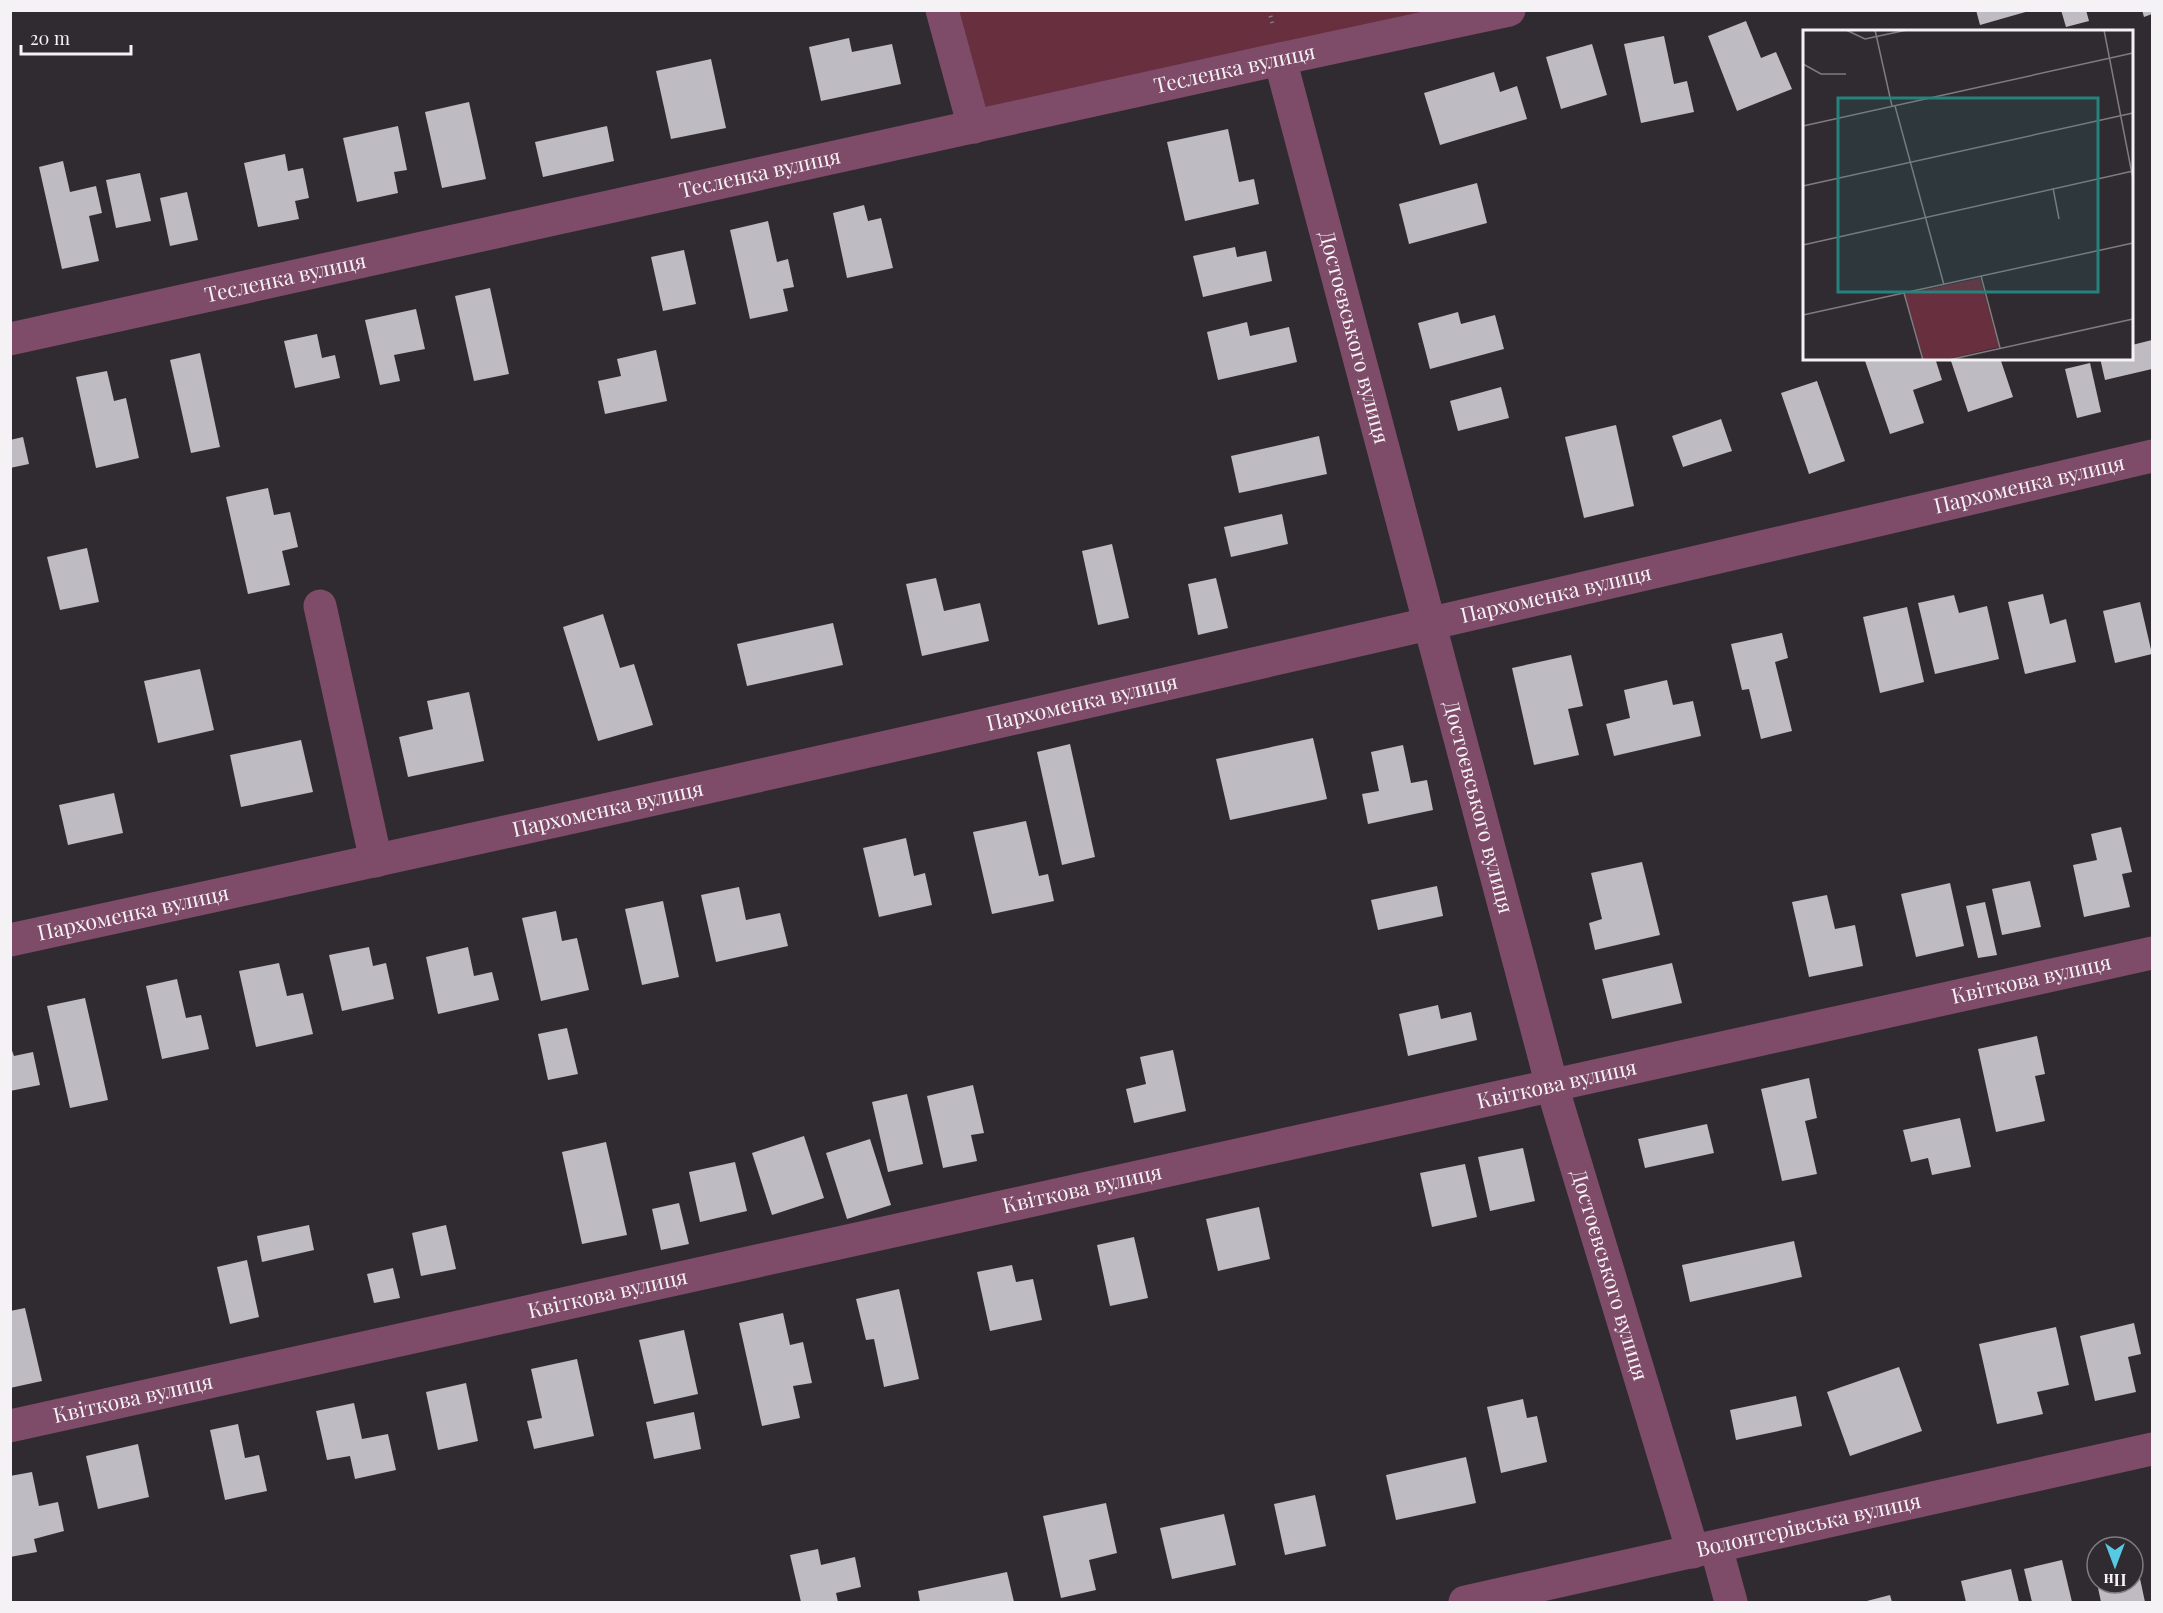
<svg xmlns="http://www.w3.org/2000/svg" width="2163" height="1613" viewBox="0 0 2163 1613" font-family="'Playfair Display',serif">
<rect width="100%" height="100%" fill="#302b31"/>
<!-- green -->
<path fill="#682f3e" d="M951 11H1470L980 117Z"/>
<!-- building -->
<g fill="#bebbc3">
<path d="M1976 10H2028L2029 11 1980 25Z"/>
<path d="M2061 10H2086L2089 21 2066 27Z"/>
<path d="M2142 10H2152V14L2144 17Z"/>
<path d="M1746 21 1761 58 1776 52 1792 89 1737 111 1708 36Z"/>
<path d="M1664 36 1674 84 1687 81 1694 112 1641 123 1624 44Z"/>
<path d="M849 38 852 52 892 44 901 84 821 101 809 47Z"/>
<path d="M1592 44 1607 95 1561 109 1546 57Z"/>
<path d="M711 59 726 128 671 139 656 71Z"/>
<path d="M1494 72 1500 92 1517 86 1527 119 1440 145 1424 93Z"/>
<path d="M469 102 486 179 442 188 425 112Z"/>
<path d="M398 126 407 170 394 172 398 193 357 202 343 138Z"/>
<path d="M607 126 614 161 543 177 535 142Z"/>
<path d="M1228 129 1239 182 1254 179 1259 204 1185 221 1167 142Z"/>
<path d="M285 154 288 171 303 168 309 198 295 201 299 219 258 227 244 163Z"/>
<path d="M63 161 70 192 96 186 102 213 89 216 99 261 62 269 39 167Z"/>
<path d="M140 173 151 221 116 228 106 180Z"/>
<path d="M1477 183 1487 223 1409 244 1399 204Z"/>
<path d="M187 192 198 240 170 246 160 198Z"/>
<path d="M864 205 868 221 881 218 893 268 847 278 833 213Z"/>
<path d="M768 221 777 262 788 259 794 287 783 289 788 311 750 319 730 230Z"/>
<path d="M1235 247 1237 257 1266 251 1272 281 1203 297 1193 256Z"/>
<path d="M684 250 696 304 663 311 651 257Z"/>
<path d="M490 288 509 374 474 381 455 296Z"/>
<path d="M416 309 425 349 394 355 400 381 380 385 365 320Z"/>
<path d="M1458 312 1461 324 1495 315 1504 349 1430 369 1418 323Z"/>
<path d="M1247 322 1250 336 1289 327 1297 362 1218 380 1207 332Z"/>
<path d="M317 334 322 358 335 355 340 378 295 388 284 341Z"/>
<path d="M2152 340V369L2105 380 2100 358H2132V345Z"/>
<path d="M656 350 667 401 605 414 598 381 621 376 617 359Z"/>
<path d="M200 353 220 447 191 453 170 360Z"/>
<path d="M1864 358H1935L1942 380 1913 390 1924 423 1890 434Z"/>
<path d="M1950 358H2000L2013 397 1968 412Z"/>
<path d="M2090 363 2101 412 2077 418 2065 369Z"/>
<path d="M107 371 114 401 126 398 139 458 96 468 76 377Z"/>
<path d="M1817 381 1845 461 1809 474 1781 393Z"/>
<path d="M1501 387 1509 418 1458 431 1450 401Z"/>
<path d="M1721 419 1732 451 1683 467 1672 436Z"/>
<path d="M1616 425 1634 506 1584 518 1565 437Z"/>
<path d="M1319 436 1327 474 1239 493 1231 456Z"/>
<path d="M23 437 29 464 10 468V440Z"/>
<path d="M268 488 274 515 290 512 298 547 282 551 290 585 248 594 226 497Z"/>
<path d="M1282 514 1288 544 1231 557 1224 527Z"/>
<path d="M1112 544 1129 618 1098 625 1082 551Z"/>
<path d="M87 548 99 602 60 610 47 557Z"/>
<path d="M936 578 944 611 980 603 989 641 922 656 906 584Z"/>
<path d="M1216 578 1228 628 1198 635 1188 584Z"/>
<path d="M2043 594 2050 624 2066 619 2076 662 2025 674 2008 602Z"/>
<path d="M1954 595 1959 613 1987 606 1999 659 1935 674 1918 603Z"/>
<path d="M2140 602 2152 654 2115 663 2103 611Z"/>
<path d="M1907 607 1924 682 1880 693 1863 617Z"/>
<path d="M603 614 620 668 634 664 653 725 598 741 563 627Z"/>
<path d="M833 623 843 665 747 686 737 644Z"/>
<path d="M1782 633 1788 658 1775 662 1792 731 1761 739 1749 689 1742 690 1731 644Z"/>
<path d="M1571 655 1583 706 1568 709 1579 755 1534 765 1512 668Z"/>
<path d="M200 669 214 730 158 743 144 681Z"/>
<path d="M1667 680 1673 705 1693 701 1701 736 1614 756 1606 724 1630 718 1624 690Z"/>
<path d="M469 692 484 761 408 777 399 737 433 729 427 701Z"/>
<path d="M1313 738 1327 799 1230 820 1216 759Z"/>
<path d="M301 740 313 792 241 807 230 755Z"/>
<path d="M1070 744 1095 857 1062 865 1037 752Z"/>
<path d="M1403 745 1411 783 1427 780 1433 810 1368 824 1362 794 1379 791 1371 752Z"/>
<path d="M114 793 123 833 68 845 59 805Z"/>
<path d="M1026 821 1039 876 1048 874 1054 901 992 914 973 832Z"/>
<path d="M2121 827 2132 872 2122 874 2130 907 2084 917 2073 865 2097 860 2091 834Z"/>
<path d="M906 838 914 876 925 873 932 905 879 917 863 848Z"/>
<path d="M1642 862 1660 935 1595 950 1589 923 1602 919 1591 873Z"/>
<path d="M2030 881 2041 927 2002 935 1992 889Z"/>
<path d="M1950 883 1964 946 1916 957 1901 894Z"/>
<path d="M1437 886 1443 916 1378 930 1371 900Z"/>
<path d="M739 887 746 920 780 913 788 946 716 962 701 895Z"/>
<path d="M1827 895 1835 929 1855 925 1863 966 1809 977 1792 902Z"/>
<path d="M663 901 679 977 642 985 625 909Z"/>
<path d="M1985 902 1997 955 1978 958 1966 906Z"/>
<path d="M556 911 562 941 577 938 589 990 541 1001 522 918Z"/>
<path d="M369 947 373 966 386 963 394 999 342 1011 329 955Z"/>
<path d="M468 947 474 976 492 972 499 1000 438 1014 426 957Z"/>
<path d="M279 963 287 996 303 993 313 1034 256 1047 239 971Z"/>
<path d="M1672 963 1682 1003 1612 1019 1602 979Z"/>
<path d="M177 979 186 1018 201 1015 209 1049 162 1059 146 986Z"/>
<path d="M85 998 108 1100 70 1108 47 1006Z"/>
<path d="M1438 1005 1441 1019 1471 1012 1477 1040 1408 1056 1399 1014Z"/>
<path d="M567 1028 578 1074 548 1080 538 1034Z"/>
<path d="M2037 1036 2045 1074 2035 1076 2045 1121 1996 1132 1978 1049Z"/>
<path d="M10 1045 14 1056 33 1052 40 1085 10 1091Z"/>
<path d="M1173 1050 1186 1111 1134 1123 1126 1089 1146 1084 1140 1057Z"/>
<path d="M1809 1078 1817 1118 1805 1121 1817 1174 1782 1181 1761 1089Z"/>
<path d="M973 1085 984 1133 971 1135 977 1161 943 1168 927 1096Z"/>
<path d="M907 1094 923 1164 888 1172 872 1102Z"/>
<path d="M1960 1118 1971 1167 1932 1175 1928 1158 1911 1162 1903 1130Z"/>
<path d="M1707 1124 1714 1153 1645 1168 1638 1139Z"/>
<path d="M804 1136 824 1198 772 1215 752 1153Z"/>
<path d="M870 1139 891 1205 847 1219 826 1153Z"/>
<path d="M606 1142 627 1235 582 1244 562 1152Z"/>
<path d="M1523 1148 1535 1201 1490 1211 1478 1157Z"/>
<path d="M735 1162 747 1211 700 1222 689 1172Z"/>
<path d="M1465 1164 1477 1217 1432 1227 1420 1173Z"/>
<path d="M679 1203 689 1244 661 1250 652 1209Z"/>
<path d="M1259 1207 1270 1259 1218 1271 1206 1219Z"/>
<path d="M309 1225 314 1250 262 1262 257 1236Z"/>
<path d="M446 1225 456 1269 421 1276 412 1233Z"/>
<path d="M1134 1237 1148 1298 1110 1306 1097 1245Z"/>
<path d="M1794 1241 1802 1277 1690 1302 1682 1265Z"/>
<path d="M247 1260 259 1317 230 1324 217 1267Z"/>
<path d="M1012 1265 1016 1282 1033 1279 1042 1320 990 1331 977 1272Z"/>
<path d="M393 1268 400 1298 374 1303 367 1274Z"/>
<path d="M899 1289 919 1379 884 1387 874 1339 866 1340 856 1299Z"/>
<path d="M25 1308 42 1381 10 1388V1311Z"/>
<path d="M783 1313 790 1345 803 1342 812 1383 793 1386 800 1418 762 1426 739 1323Z"/>
<path d="M2134 1323 2141 1354 2128 1357 2136 1392 2095 1401 2080 1336Z"/>
<path d="M2056 1327 2069 1385 2037 1392 2043 1414 1997 1424 1979 1344Z"/>
<path d="M684 1330 698 1394 654 1404 639 1340Z"/>
<path d="M577 1359 594 1436 534 1449 527 1421 542 1418 531 1369Z"/>
<path d="M1899 1367 1922 1431 1850 1456 1827 1392Z"/>
<path d="M466 1383 478 1441 438 1450 426 1392Z"/>
<path d="M1796 1396 1802 1426 1736 1440 1730 1410Z"/>
<path d="M1523 1399 1527 1418 1537 1416 1547 1462 1501 1473 1487 1407Z"/>
<path d="M354 1403 362 1439 388 1434 396 1470 355 1479 350 1456 327 1460 316 1411Z"/>
<path d="M694 1412 701 1449 654 1459 646 1422Z"/>
<path d="M238 1424 245 1458 259 1455 267 1491 225 1500 210 1430Z"/>
<path d="M138 1444 149 1497 98 1509 86 1456Z"/>
<path d="M1466 1457 1476 1503 1396 1520 1386 1475Z"/>
<path d="M32 1472 39 1506 58 1502 64 1531 34 1539 37 1552 10 1557V1476Z"/>
<path d="M1315 1495 1326 1546 1285 1555 1274 1504Z"/>
<path d="M1106 1503 1117 1553 1089 1560 1096 1590 1061 1598 1043 1516Z"/>
<path d="M1224 1514 1236 1565 1172 1579 1160 1528Z"/>
<path d="M818 1549 821 1565 855 1557 861 1587 836 1593 838 1602H801L790 1555Z"/>
<path d="M2062 1560 2072 1602H2032L2024 1569Z"/>
<path d="M2133 1560H2136L2145 1602H2101L2097 1583H2133Z"/>
<path d="M2011 1569 2019 1602H1966L1961 1581Z"/>
<path d="M1007 1572 1014 1602H920L918 1591Z"/>
<path d="M1890 1595 1892 1602H1863Z"/>
</g>
<g fill="none" stroke-linecap="round" stroke-linejoin="round">
<!-- path -->
<path stroke="#817d82" stroke-width="4" stroke-dasharray="1.5 4.5" stroke-linecap="butt" d="M1269 10 1273 26"/>
<!-- minor -->
<g stroke="#7e4c69" stroke-width="33">
<path d="M942 10 974 127"/>
<path id="s1" d="M1280 59 1552 1086 1693 1552"/>
<path id="s2" d="M10 339 1280 59 1509 10"/>
<path d="M320 606 376 861"/>
<path id="s3" d="M10 940C726 786 1440 623 2152 456"/>
<path id="s4" d="M10 1426 2152 953"/>
<path d="M1716 1547 1731 1602"/>
<path id="s5" d="M1465 1602 2152 1449"/>
</g>
</g>
<g text-anchor="middle" stroke-width="6" stroke-linejoin="round" paint-order="stroke">
<!-- street labels -->
<g font-size="21" fill="#f5f2f5" stroke="#302b31">
<text dy="7" stroke="none"><textPath href="#s2" startOffset="1254">Тесленка вулиця</textPath></text>
<text dy="7" stroke="none"><textPath href="#s2" startOffset="768">Тесленка вулиця</textPath></text>
<text dy="7" stroke="none"><textPath href="#s2" startOffset="282">Тесленка вулиця</textPath></text>
<text dy="7" stroke="none"><textPath href="#s1" startOffset="288">Достоєвського вулиця</textPath></text>
<text dy="7" stroke="none"><textPath href="#s3" startOffset="2070">Пархоменка вулиця</textPath></text>
<text dy="7" stroke="none"><textPath href="#s3" startOffset="1584">Пархоменка вулиця</textPath></text>
<text dy="7" stroke="none"><textPath href="#s3" startOffset="1098">Пархоменка вулиця</textPath></text>
<text dy="7" stroke="none"><textPath href="#s1" startOffset="774">Достоєвського вулиця</textPath></text>
<text dy="7" stroke="none"><textPath href="#s3" startOffset="612">Пархоменка вулиця</textPath></text>
<text dy="7" stroke="none"><textPath href="#s3" startOffset="126">Пархоменка вулиця</textPath></text>
<text dy="7" stroke="none"><textPath href="#s4" startOffset="2070">Квіткова вулиця</textPath></text>
<text dy="7" stroke="none"><textPath href="#s4" startOffset="1584">Квіткова вулиця</textPath></text>
<text dy="7" stroke="none"><textPath href="#s4" startOffset="1098">Квіткова вулиця</textPath></text>
<text dy="7" stroke="none"><textPath href="#s1" startOffset="1260">Достоєвського вулиця</textPath></text>
<text dy="7" stroke="none"><textPath href="#s4" startOffset="612">Квіткова вулиця</textPath></text>
<text dy="7" stroke="none"><textPath href="#s4" startOffset="126">Квіткова вулиця</textPath></text>
<text dy="7" stroke="none"><textPath href="#s5" startOffset="352">Волонтерівська вулиця</textPath></text>
</g>
</g>
<!-- overview -->
<g transform="translate(1803 30)">
<rect width="330" height="330" fill="#302b31"/>
<path d="M177 248 196 317 140 330H121L102 264Z" fill="#682f3e"/>
<path fill="none" stroke="#7f7b7f" stroke-width="1.5" d="M43 0 62 9 104 0M72 0 89 76M301 0 330 149M0 34 18 44H43M92 76 141 255M0 96 330 23M0 156 330 83M250 158 256 189M0 215 330 141M178 246 197 318M101 263 120 330M0 285 330 213M145 330 330 289"/>
<path fill="#26827c" fill-opacity="0.15" stroke="#26827c" stroke-width="3" d="M35 68H295V262H35Z"/>
<rect width="330" height="330" fill="none" stroke="#f5f2f5" stroke-width="3"/>
</g>
<!-- border -->
<rect width="2163" height="1613" fill="none" stroke="#f5f2f5" stroke-width="24"/>
<!-- north arrow -->
<g transform="translate(2115 1565) rotate(180)"><circle r="28" fill="#302b31" stroke="#7f7b7f" stroke-width="1.5"/>
<path d="M0-4.5L10 22L0 15L-10 22Z" fill="#57c9e2"/>
<text y="-9" font-size="16" font-weight="bold" text-anchor="middle" fill="#f5f2f5">Пн</text>
</g>
<!-- scale -->
<path d="M21 45v9h110v-9" fill="none" stroke="#f5f2f5" stroke-width="3"/>
<text x="30" y="45" font-size="18" fill="#f5f2f5" stroke="#302b31" stroke-width="4.5" paint-order="stroke">20 m</text>
</svg>
